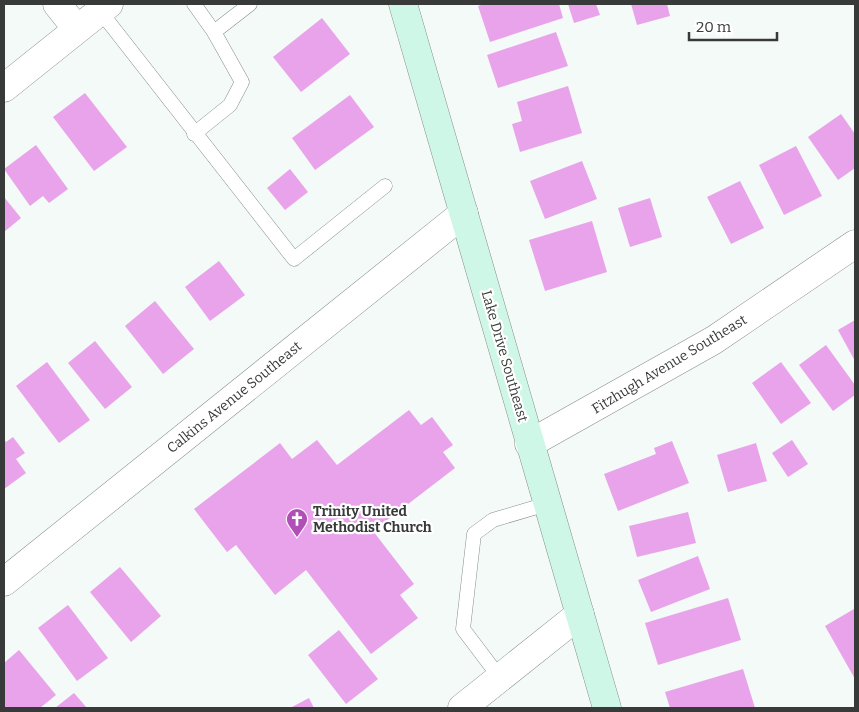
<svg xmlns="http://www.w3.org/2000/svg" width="859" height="712" viewBox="0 0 859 712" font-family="Bitter,serif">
<rect width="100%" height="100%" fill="#f4faf7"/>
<!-- building -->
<g fill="#e9a3eb">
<path d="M484 4H559L563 18 490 42 478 6Z"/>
<path d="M568 4H596L600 15 574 23Z"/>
<path d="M631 4H667L670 16 637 25Z"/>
<path d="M322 18 350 54 301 92 273 57Z"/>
<path d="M556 32 568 66 498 88 487 55Z"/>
<path d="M568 86 582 133 520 152 512 124 522 121 517 102Z"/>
<path d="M85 93 127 147 94 171 53 117Z"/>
<path d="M350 95 374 127 315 170 292 138Z"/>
<path d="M841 114 855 134V168L838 180 808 137Z"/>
<path d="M36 145 68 189 49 203 43 196 30 206 4 169Z"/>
<path d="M796 146 822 196 784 215 759 165Z"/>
<path d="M582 161 597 199 545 219 530 181Z"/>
<path d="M290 169 308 192 285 210 267 188Z"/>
<path d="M740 181 764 228 731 244 707 197Z"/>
<path d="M4 197 21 218 4 232Z"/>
<path d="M650 198 662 237 630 247 618 208Z"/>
<path d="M592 221 607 272 545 291 529 240Z"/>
<path d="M219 261 245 295 210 321 185 287Z"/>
<path d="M155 301 194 349 163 374 125 326Z"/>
<path d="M855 320V361L838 330Z"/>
<path d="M95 341 132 387 105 409 68 363Z"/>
<path d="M826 345 855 385V395L833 411 799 365Z"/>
<path d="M47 362 90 420 59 443 16 386Z"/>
<path d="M781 362 811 403 781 424 752 383Z"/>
<path d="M409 410 421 425 432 417 453 445 443 452 455 468 373 531 414 584 400 595 418 618 371 654 306 570 275 595 236 545 227 552 194 509 280 443 292 459 317 440 337 465Z"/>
<path d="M13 437 25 453 16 459 26 473 4 489V439L6 442Z"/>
<path d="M792 440 808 464 788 477 772 453Z"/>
<path d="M672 441 689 483 618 511 604 474 656 454 654 448Z"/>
<path d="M756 443 767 481 728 492 717 455Z"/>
<path d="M688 512 696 543 637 557 629 526Z"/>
<path d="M698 556 710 589 651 612 638 580Z"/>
<path d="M120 567 161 616 131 642 90 592Z"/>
<path d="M728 598 741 640 658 665 645 623Z"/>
<path d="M68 605 108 658 77 681 38 628Z"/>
<path d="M854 609 855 611V679L825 626Z"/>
<path d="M339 630 378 679 346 704 308 655Z"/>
<path d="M19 650 56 695 40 708H4V663Z"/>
<path d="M743 669 755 708H670L665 692Z"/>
<path d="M74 693 87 708H55Z"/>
<path d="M309 698 314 708H290Z"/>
</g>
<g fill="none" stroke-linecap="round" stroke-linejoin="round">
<!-- lane casing -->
<g stroke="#888d8b" stroke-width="15">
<g id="lane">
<path d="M194 4 214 32 250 4"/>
<path d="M100 11 294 259 385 186"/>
<path d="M194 134 230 105 242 82 214 32"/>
<path d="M500 678 463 629 474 534 493 520 547 504"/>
</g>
</g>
<!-- street casing -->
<g stroke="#888d8b" stroke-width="29">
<g id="street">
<path d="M57 4 77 29"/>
<path d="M4 88 109 4"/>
<path d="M529 444 714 340 855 244"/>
<path d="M4 582 464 213"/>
<path d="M462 708 580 614"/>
</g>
</g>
<!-- secondary casing -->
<g stroke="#888d8b" stroke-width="29">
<path id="secondary" d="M403 4 607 708"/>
</g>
<!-- lane -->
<use href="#lane" stroke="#fff" stroke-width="14"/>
<!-- street -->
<use href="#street" stroke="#fff" stroke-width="28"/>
<!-- secondary -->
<use href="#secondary" stroke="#cef7e7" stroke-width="28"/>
</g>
<!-- icons -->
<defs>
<g id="church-pin" transform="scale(1.125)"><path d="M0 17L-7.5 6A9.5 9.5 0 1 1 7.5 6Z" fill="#b24fb6" stroke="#fff"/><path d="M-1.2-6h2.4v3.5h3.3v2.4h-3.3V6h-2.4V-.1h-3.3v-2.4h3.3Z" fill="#fff"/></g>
</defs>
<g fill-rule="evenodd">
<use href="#church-pin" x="297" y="519"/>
</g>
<g text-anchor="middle" stroke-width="4.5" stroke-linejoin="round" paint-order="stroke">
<!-- street labels -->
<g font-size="14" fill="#383a39" stroke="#fff">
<text transform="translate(505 356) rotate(74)" y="5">Lake Drive Southeast</text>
<text transform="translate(669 364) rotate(-31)" y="5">Fitzhugh Avenue Southeast</text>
<text transform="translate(234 397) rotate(-39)" y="5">Calkins Avenue Southeast</text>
</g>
<!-- poi labels -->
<g font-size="14" font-weight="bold" fill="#383a39" stroke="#fff" text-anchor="start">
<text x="313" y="516">Trinity United<tspan x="313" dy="16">Methodist Church</tspan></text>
</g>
</g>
<!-- border -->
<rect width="859" height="712" fill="none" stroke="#383a39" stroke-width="10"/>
<!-- scale -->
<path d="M689 32v8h88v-8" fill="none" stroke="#383a39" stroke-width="2.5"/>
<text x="696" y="32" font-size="15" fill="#383a39" stroke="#ffffff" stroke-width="4" paint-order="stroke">20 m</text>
</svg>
